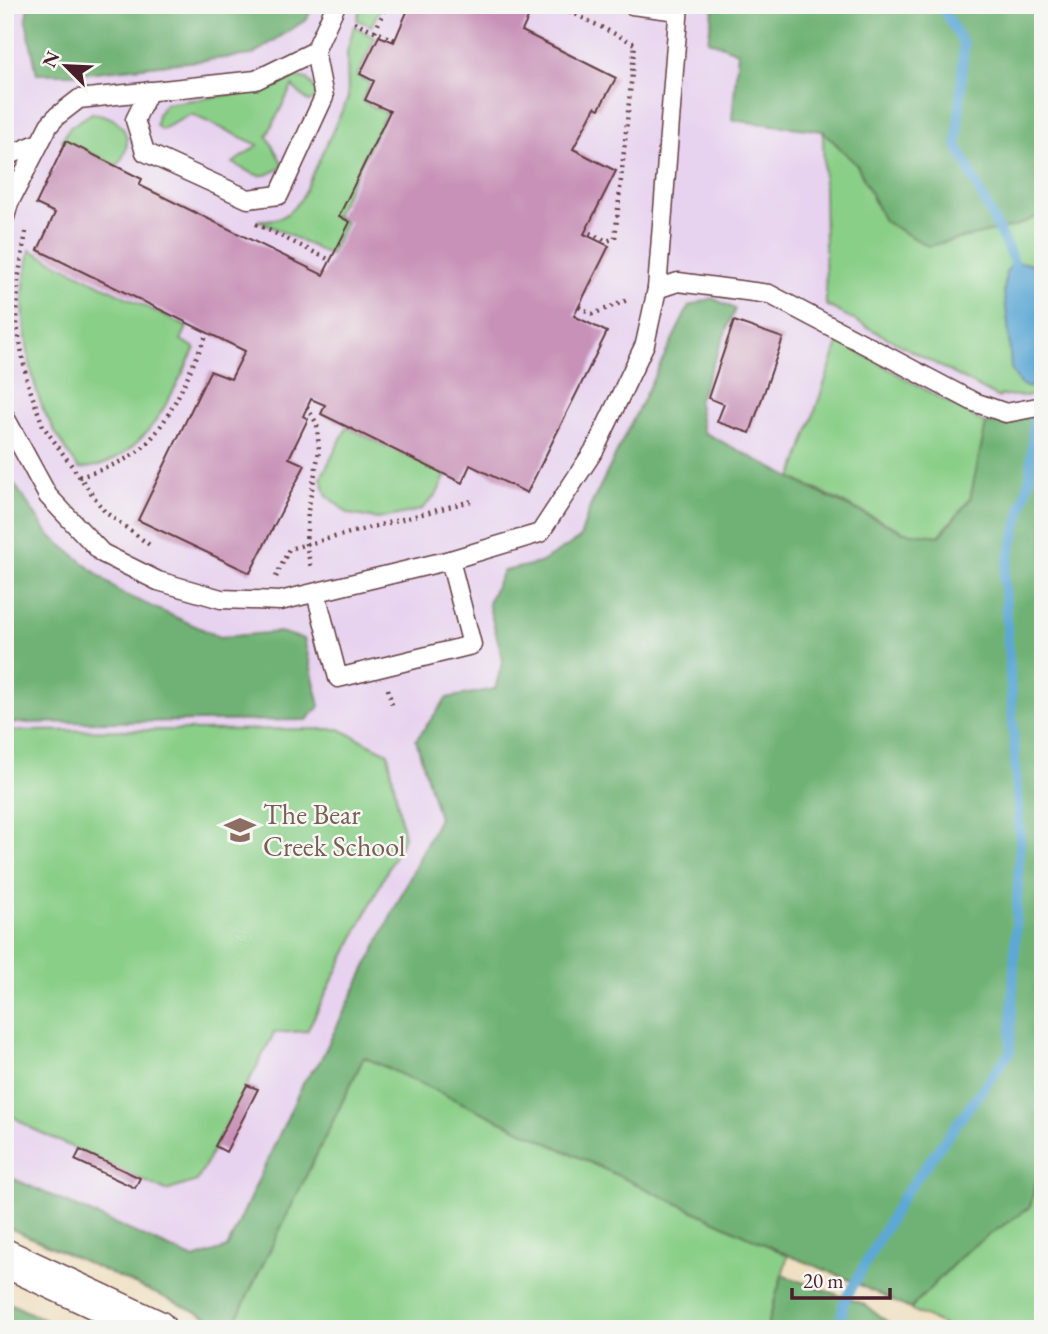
<svg xmlns="http://www.w3.org/2000/svg" width="1048" height="1334" viewBox="0 0 1048 1334" font-family="'EB Garamond',serif">
<rect width="100%" height="100%" fill="#f6f6f2"/>
<filter id="ink" filterUnits="userSpaceOnUse"><feTurbulence type="fractalNoise" baseFrequency=".0143" numOctaves="2"/><feDisplacementMap in="SourceGraphic" scale="14" xChannelSelector="R" yChannelSelector="G"/><feConvolveMatrix kernelMatrix="1 2 1 2 8 2 1 2 1" color-interpolation-filters="sRGB"/></filter>
<filter id="wash" filterUnits="userSpaceOnUse"><feTurbulence type="fractalNoise" baseFrequency=".00686" numOctaves="4" result="noise"/><feDisplacementMap in="SourceGraphic" scale="28" xChannelSelector="R" yChannelSelector="G"/><feGaussianBlur stdDeviation="1.57" result="paint"/><feColorMatrix in="noise" values="0 0 0 0 0 0 0 0 0 0 0 0 0 0 0 0 0 1.4 0 .05"/><feComposite in="paint" operator="in"/></filter>
<g filter="url(#wash)">
<rect width="100%" height="100%" fill="#efe0c3"/>
<!-- built -->
<path fill="#e7d2ef" d="M5 5H941L1043 53V603L673 422 232 1328 5 1222Z"/>
<!-- green -->
<g fill="#8acf88" stroke="#6a775a" stroke-width="2">
<path d="M361 5H382L371 26 357 20Z"/>
<path d="M354 26 375 38 357 76 370 83 362 101 386 113 335 216 346 222 330 255 258 220C280 221 288 216 301 199L348 98 347 52Z"/>
<path d="M297 77 307 79 315 89 316 98 309 102 292 86 267 136 281 161 283 166C261 182 254 175 233 163L258 145 191 114 161 130 156 125 158 114 165 104 270 89Z"/>
<path d="M92 113C125 117 137 139 117 166L62 140 70 127Z"/>
<path d="M823 131 857 165 884 221 928 246 1016 226 1043 213V395L1026 396 1000 395 999 398 826 305Z"/>
<path d="M30 250 187 327 181 340 195 348C173 392 151 448 100 465 94 467 86 468 79 469 68 453 57 436 48 419 31 388 21 322 24 287 25 274 28 262 30 250Z"/>
<path d="M839 341 986 424 971 498 939 536 904 532 792 478Z"/>
<path d="M347 427 446 475 437 494 421 510 378 519 349 514 327 496 321 478Z"/>
<path d="M339 729 388 753 404 837 307 1031 274 1033 197 1181 166 1191 31 1128 5 1111V731Z"/>
<path d="M364 1057 788 1255 767 1327 768 1329 232 1328Z"/>
<path d="M1043 1156V1329H951L910 1309 967 1250 1030 1207Z"/>
</g>
<!-- forest -->
<g fill="#6fb274" stroke="#5c6850" stroke-width="2">
<path d="M28 5H313L307 19 252 55 77 74H37L26 21Z"/>
<path d="M714 5H1043V214L1016 226 928 246 884 221 857 165 823 131 732 120 738 52 708 40Z"/>
<path d="M712 298 735 309 698 401 703 432 826 496 904 532 940 536 970 499 986 424 1043 413V1156L1030 1207 967 1250 910 1309 843 1277 788 1255 364 1057 232 1328 5 1226V1175L194 1259 227 1248 304 1081 319 1063 439 818 416 740 447 698 495 689 503 660 488 603 503 571 540 563 580 538 590 507 689 306Z"/>
<path d="M13 482 49 535 121 593 220 637 280 632 304 639 320 706 307 720 5 723V487Z"/>
<path d="M782 1275 863 1304 897 1329H768L767 1327Z"/>
<path d="M5 1301 64 1329H5Z"/>
</g>
<!-- water -->
<path fill="#5da8d5" stroke="#546480" stroke-width="2" d="M1014 262 1034 264 1043 280V339L1039 352 1042 374 1029 388 1020 384 1011 369 1008 324 1004 293 1006 272Z"/>
<g fill="none" stroke-linecap="round" stroke-linejoin="round">
<!-- stream -->
<g stroke="#5da8d5" stroke-width="10">
<path d="M940 5 964 44 957 145 1014 262 1016 275"/>
<path d="M839 1329 844 1302 902 1198 1010 1052 1020 841 1004 576 1030 477 1034 415"/>
</g>
</g>
<g id="blocks">
<!-- building -->
<g fill="#c891b7">
<path d="M394 5H534L522 31 616 78 599 109 595 107 573 149 616 171 584 234 609 246 574 316 607 332 527 493 470 465 462 483 321 414 325 405 311 399 303 416 308 419 289 458 305 465 250 573 138 520 210 371 231 379 245 351 38 250 55 213 36 204 66 141 142 179 139 185 323 275 350 222 339 216 390 111 365 100 374 81 360 74 379 36 394 42 407 12Z"/>
<path d="M734 321 783 338 750 433 717 422 724 404 708 398Z"/>
<path d="M247 1085 258 1089 226 1152 215 1146Z"/>
<path d="M80 1150 140 1178 135 1188 75 1160Z"/>
</g>
</g>
</g>
<g filter="url(#ink)">
<use href="#blocks" fill-opacity="0" stroke="#633c42" stroke-width="2"/>
<g fill="none" stroke-linecap="round" stroke-linejoin="round">
<!-- service casing -->
<g stroke="#633c42" stroke-width="21">
<g id="service">
<path d="M632 5 678 11"/>
<path d="M149 91 135 120 145 152 248 199 279 195 324 97 315 51 336 5"/>
<path d="M5 157 39 143"/>
<path d="M5 217 9 203 49 125 57 116 79 99 256 80 315 51"/>
<path d="M657 289 678 282 769 294 974 402 1006 413 1043 406"/>
<path d="M5 417 48 496 102 553 158 581 221 599 280 601 450 560 472 645 338 678 316 593"/>
<path d="M450 560 540 533 595 449 645 344 657 289 679 5"/>
</g>
</g>
<!-- minor casing -->
<g stroke="#633c42" stroke-width="40">
<path id="minor" d="M5 1258 157 1329"/>
</g>
<!-- path -->
<g stroke="#633c42" stroke-width="4.5" stroke-dasharray="2 5" stroke-linecap="butt">
<path d="M557 5 635 44 615 238 607 241 585 231"/>
<path d="M354 22 395 40"/>
<path d="M375 31 387 5"/>
<path d="M256 224 330 260"/>
<path d="M26 232 18 280 17 326 27 381 43 426 105 512 151 546"/>
<path d="M579 307 593 314 630 299"/>
<path d="M307 407 317 424 319 451 308 511 306 544 311 568"/>
<path d="M79 477C97 472 130 460 143 447 172 420 190 369 207 334"/>
<path d="M276 577 289 549 475 500"/>
<path d="M388 689 392 705"/>
</g>
<!-- service -->
<use href="#service" stroke="#fff" stroke-width="18"/>
<!-- minor -->
<use href="#minor" stroke="#fff" stroke-width="37"/>
</g>
</g>
<!-- icons -->
<defs>
<g id="school-bare" transform="scale(2.415)"><path d="M0-5L7-2L0 1L-7-2ZM-4 1L0 2.5L4 1V4Q0 6-4 4Z" fill="#8d6e63" stroke="#f6f6f2" stroke-width="2.5" paint-order="stroke"/></g>
</defs>
<g fill-rule="evenodd">
<use href="#school-bare" x="240" y="830"/>
</g>
<g text-anchor="middle" stroke-width="5" stroke-linejoin="round" paint-order="stroke">
<!-- education labels -->
<g font-size="28" fill="#785e54" stroke="#f6f6f2" text-anchor="start">
<text x="263" y="824">The Bear<tspan x="263" dy="32">Creek School</tspan></text>
</g>
</g>
<!-- margin -->
<rect width="1048" height="1334" fill="none" stroke="#f6f6f2" stroke-width="28"/>
<!-- north arrow -->
<g transform="translate(66 66) rotate(294)" stroke="#f6f6f2" stroke-width="5" paint-order="stroke">
<path d="M0-5L12 26L0 18L-12 26Z" fill="#4a1f2b"/>
<text y="-10" font-size="19" font-weight="bold" text-anchor="middle" fill="#4a1f2b">N</text>
</g>
<!-- scale -->
<path d="M792 1288v10h98v-10" fill="none" stroke="#4a1f2b" stroke-width="3.5"/>
<text x="803" y="1288" font-size="21" fill="#4a1f2b" stroke="#f6f6f2" stroke-width="5" paint-order="stroke">20 m</text>
</svg>
